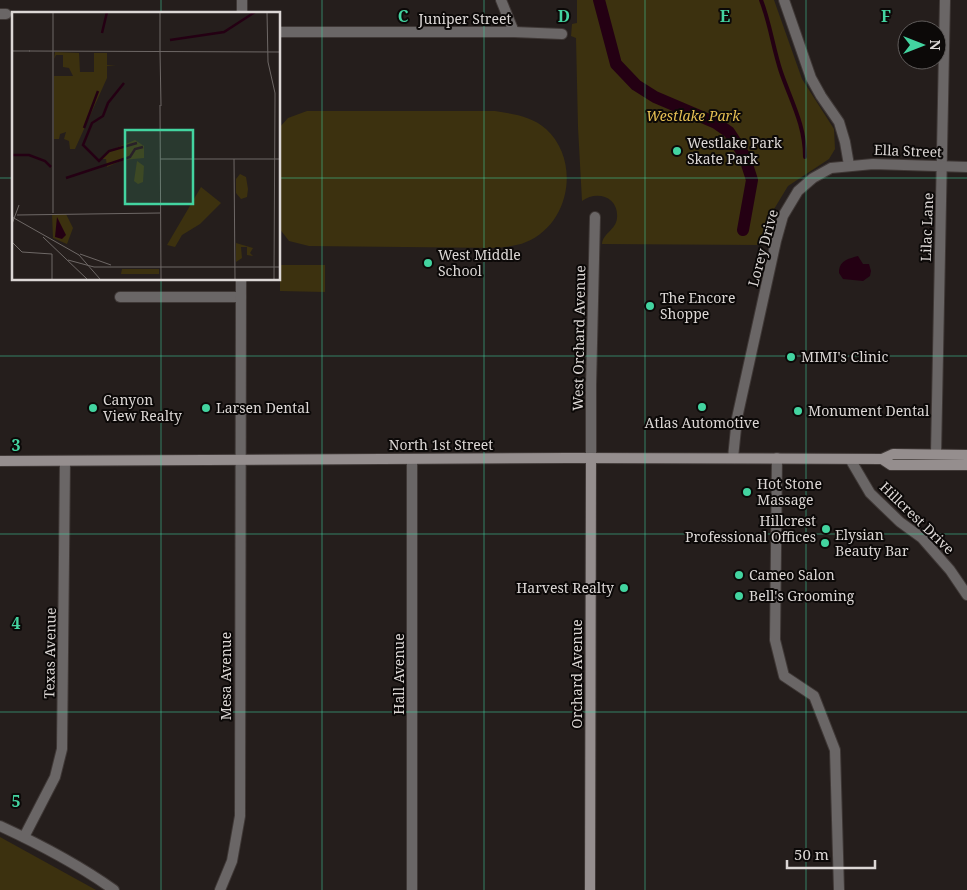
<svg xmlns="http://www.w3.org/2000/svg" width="967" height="890" viewBox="0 0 967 890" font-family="'Noto Serif',serif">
<rect width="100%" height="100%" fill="#251e1c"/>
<!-- green -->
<g fill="#3c310f">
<path d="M577 0H774L802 79 834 129 835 149 829 159 788 186 765 224 760 245 602 244C603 233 616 230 617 218 619 197 597 190 582 201L578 127 576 38 571 36 572 24 577 23Z"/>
<path d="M307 111H495C513 114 532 116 546 129 581 161 570 224 526 242 518 246 507 246 499 248L309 246 289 241 279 228V128L288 118Z"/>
<path d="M280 265H325V292L280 291Z"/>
<path d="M0 837 96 890H0Z"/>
</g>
<!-- water -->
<path fill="#240013" d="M858 256 863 264H869L871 271 870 276 863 281 843 279 839 273C839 261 847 259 858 256Z"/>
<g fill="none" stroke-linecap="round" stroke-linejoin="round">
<!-- stream -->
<path stroke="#240013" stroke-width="4" d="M761 0C770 23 773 48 781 72 791 101 805 125 805 157"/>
<!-- canal -->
<path stroke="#240013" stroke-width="12" d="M599 0 616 64 636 85 655 97 716 123 729 132 744 155 752 180 743 230"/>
<!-- street casing -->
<g stroke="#3f3836" stroke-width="12">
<g id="street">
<path d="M501 0 514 32"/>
<path d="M784 0 811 78 821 96 839 122 845 142 849 165"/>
<path d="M0 14H6"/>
<path d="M242 14V0"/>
<path d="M279 32H514L562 34"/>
<path d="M120 297H241"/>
<path d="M936 454 945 0"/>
<path d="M591 458V386L595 217"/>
<path d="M733 458 737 418 776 241 783 216 798 191 813 178 831 168 873 164 967 167"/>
<path d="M777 458 775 640 784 676 814 696 835 750 839 890"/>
<path d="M412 459V890"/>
<path d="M850 459 870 493 900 522 922 538 950 570 967 595"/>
<path d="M0 826C39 844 79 865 114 890"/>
<path d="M24 837 55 777 62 749 65 461"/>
<path d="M220 890 232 861 240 816 241 279"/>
</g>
</g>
<!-- secondary casing -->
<g stroke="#3f3836" stroke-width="12">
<g id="secondary">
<path d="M882 459 891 465H967"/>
<path d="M0 461 570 458 882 459 893 454 967 455"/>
<path d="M590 890 591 458"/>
</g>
</g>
<!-- street -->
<use href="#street" stroke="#6a6666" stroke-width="10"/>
<!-- secondary -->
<use href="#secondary" stroke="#958e8e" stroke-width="10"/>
</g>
<!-- grid -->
<path fill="none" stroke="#43d4a0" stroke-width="1" stroke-opacity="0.55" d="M161 0V14M322 0V890M484 0V890M645 0V890M806 0V890M0 178H14M279 178H967M161 279V890M0 356H967M0 534H967M0 712H967"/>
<!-- markers -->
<g fill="#43d4a0" stroke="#0c0908" stroke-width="2">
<circle cx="677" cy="151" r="5"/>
<circle cx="428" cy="263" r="5"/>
<circle cx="650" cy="306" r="5"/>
<circle cx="791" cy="357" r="5"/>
<circle cx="702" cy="407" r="5"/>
<circle cx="93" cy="408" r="5"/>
<circle cx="206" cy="408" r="5"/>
<circle cx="798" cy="411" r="5"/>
<circle cx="747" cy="492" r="5"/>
<circle cx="826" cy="529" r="5"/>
<circle cx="825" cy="543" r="5"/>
<circle cx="739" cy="575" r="5"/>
<circle cx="624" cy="588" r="5"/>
<circle cx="739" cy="596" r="5"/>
</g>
<g text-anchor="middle" stroke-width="4" stroke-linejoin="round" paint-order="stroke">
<!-- street labels -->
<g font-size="14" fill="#dcd7d5" stroke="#0c0908">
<text x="465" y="24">Juniper Street</text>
<text transform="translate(908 151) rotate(2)" y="5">Ella Street</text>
<text transform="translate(927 227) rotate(-88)" y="5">Lilac Lane</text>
<text transform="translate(763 248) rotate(-75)" y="5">Lorey Drive</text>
<text transform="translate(579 338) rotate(-89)" y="5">West Orchard Avenue</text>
<text x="441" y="450">North 1st Street</text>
<text transform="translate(917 518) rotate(44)" y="5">Hillcrest Drive</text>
<text transform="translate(50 653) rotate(-89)" y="5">Texas Avenue</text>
<text transform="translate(399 674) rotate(-90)" y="5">Hall Avenue</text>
<text transform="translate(577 674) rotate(-90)" y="5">Orchard Avenue</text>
<text transform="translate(226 676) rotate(-90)" y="5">Mesa Avenue</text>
</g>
<!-- park labels -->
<g font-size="14" font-style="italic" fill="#e5bf53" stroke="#0c0908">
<text x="693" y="121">Westlake Park</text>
</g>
<!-- poi labels -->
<g font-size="14" fill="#dcd7d5" stroke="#0c0908" text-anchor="start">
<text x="687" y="148">Westlake Park<tspan x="687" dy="16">Skate Park</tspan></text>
<text x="438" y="260">West Middle<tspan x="438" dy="16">School</tspan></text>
<text x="660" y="303">The Encore<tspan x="660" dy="16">Shoppe</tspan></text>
<text x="801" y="362">MIMI's Clinic</text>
<text x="103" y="405">Canyon<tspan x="103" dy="16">View Realty</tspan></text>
<text x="216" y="413">Larsen Dental</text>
<text x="808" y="416">Monument Dental</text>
<text x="702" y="428" text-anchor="middle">Atlas Automotive</text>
<text x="757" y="489">Hot Stone<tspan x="757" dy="16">Massage</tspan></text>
<text x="816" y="526" text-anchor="end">Hillcrest<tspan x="816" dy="16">Professional Offices</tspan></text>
<text x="835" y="540">Elysian<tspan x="835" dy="16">Beauty Bar</tspan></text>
<text x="749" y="580">Cameo Salon</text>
<text x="614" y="593" text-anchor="end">Harvest Realty</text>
<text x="749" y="601">Bell's Grooming</text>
</g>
</g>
<!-- overview -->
<g transform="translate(12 12)">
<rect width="268" height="268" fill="#251e1c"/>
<path d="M43 40 67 41 68 60H82V41H95V53L104 54H95V66L63 137H58L57 129 52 127 54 120 48 122 47 127H42V64H61L57 56 51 55V43H44L42 47ZM123 128 132 134V146L111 148 95 155 94 147H90L97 139ZM125 149 132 154 131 170 126 172 122 169ZM228 162 234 165 236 177 235 185 229 187 224 181V167ZM189 175 209 191 188 212 170 223 163 235 155 233ZM40 202H54L61 216 55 232 41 226ZM224 231 241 236 238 241 241 244 235 243V235H229L230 246 224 250ZM110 257H147V262H109Z" fill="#3c310f"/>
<path d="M45 205 54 223 50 227 43 225Z" fill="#240013"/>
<path fill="none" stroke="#240013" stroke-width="2.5" d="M90 21 95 0M158 28 212 20 243 0M112 71 96 91 91 104 80 111 71 133 87 149 97 139 125 131M72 116 86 79M0 143H17L33 149 39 155M54 166 118 145 123 137 131 135"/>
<path fill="none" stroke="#6e6866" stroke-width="1" d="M41 0V201M255 0 256 50 263 81 262 267M0 39H18M17 39 268 40M148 39V0M148 39 149 94M148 93 149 267M148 147H268M222 147 223 267M5 203 148 201M0 205 67 243 88 267M0 212 7 193M31 225 75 267M0 230 10 240 40 242V267M68 242 99 253M56 248 82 255H268"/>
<path fill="#43d4a0" fill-opacity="0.15" stroke="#43d4a0" stroke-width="2.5" d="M113 118H181V192H113Z"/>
<rect width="268" height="268" fill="none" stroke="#dcd7d5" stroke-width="2.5"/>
</g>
<g font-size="16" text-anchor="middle" font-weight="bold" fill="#43d4a0" stroke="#0c0908" stroke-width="4" stroke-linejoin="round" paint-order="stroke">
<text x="403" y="22">C</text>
<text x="564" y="22">D</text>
<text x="725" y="22">E</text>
<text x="886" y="22">F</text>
<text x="16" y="451">3</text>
<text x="16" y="629">4</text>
<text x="16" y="807">5</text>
</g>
<!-- north arrow -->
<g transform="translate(922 45) rotate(90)"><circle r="24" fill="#0c0908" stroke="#5f5b5a"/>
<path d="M0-4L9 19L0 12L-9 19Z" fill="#43d4a0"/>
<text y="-8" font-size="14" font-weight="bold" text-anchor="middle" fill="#dcd7d5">N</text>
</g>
<!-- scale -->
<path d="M787 860v8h88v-8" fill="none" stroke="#dcd7d5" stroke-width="2.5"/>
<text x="794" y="860" font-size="15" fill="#dcd7d5" stroke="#0c0908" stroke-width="4" paint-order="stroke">50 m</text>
</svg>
